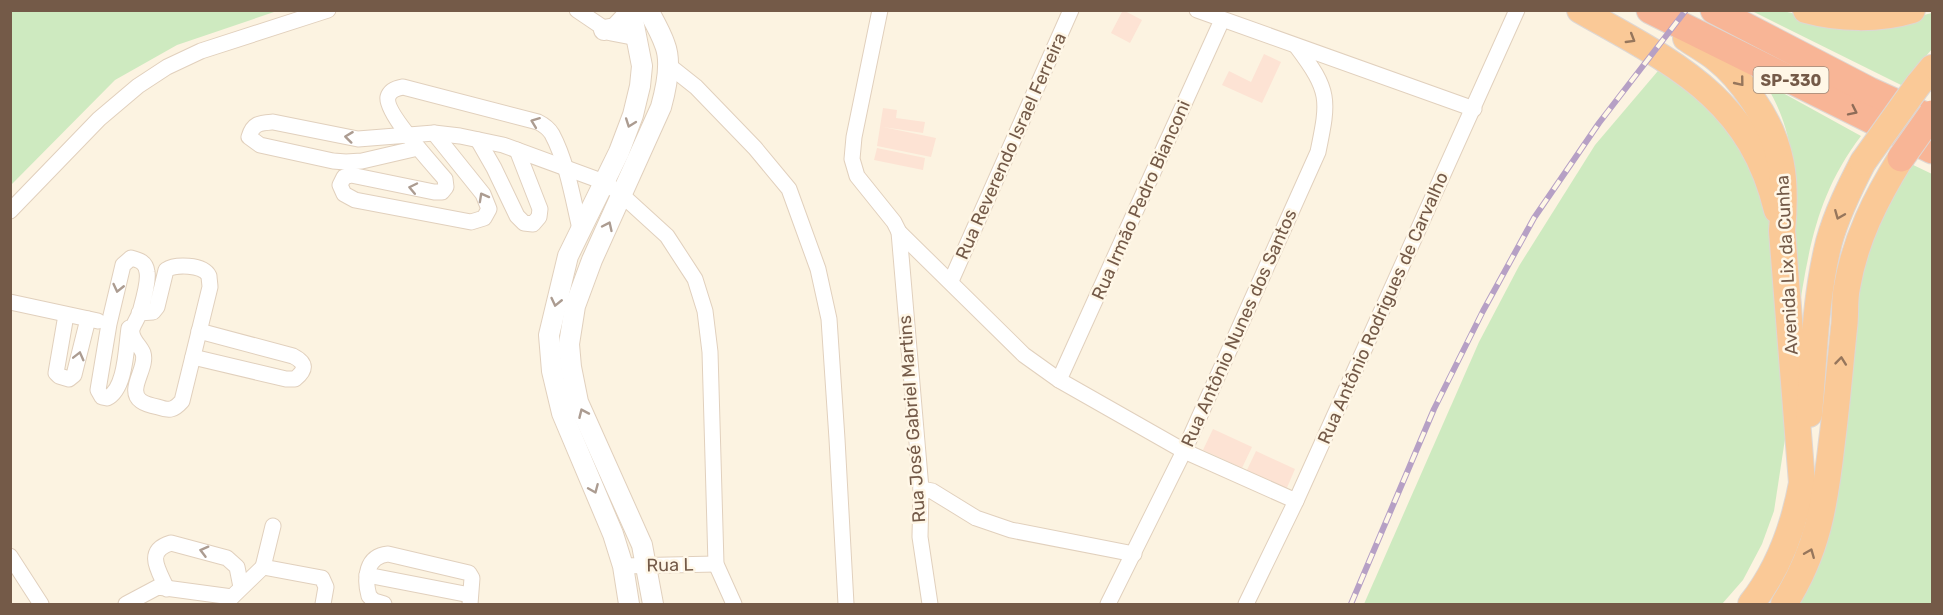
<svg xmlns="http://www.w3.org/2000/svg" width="1943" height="615" viewBox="0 0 1943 615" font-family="Rubik,sans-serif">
<rect width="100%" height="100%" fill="#fcf3e1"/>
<!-- commercial -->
<g fill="#fde3d4">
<path d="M1123 10 1142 20 1130 43 1111 33Z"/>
<path d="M1264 54 1281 62 1262 103 1222 85 1229 71 1251 82Z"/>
<path d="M883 108 897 110 896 118 925 122 923 133 883 127 936 138 931 157 877 146Z"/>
<path d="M877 148 925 158 923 170 874 160Z"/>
<path d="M1213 429 1252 447 1242 468 1203 450Z"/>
<path d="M1256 451 1295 469 1286 490 1246 472Z"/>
</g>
<!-- green -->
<g fill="#ceeac0">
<path d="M11 10H277V11L177 45 115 80 11 185Z"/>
<path d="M1752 11H1783L1821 20 1899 21 1932 13V49L1901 85Z"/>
<path d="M1663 65 1721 112 1769 208 1785 439 1774 511 1762 544 1743 580 1722 604H1364L1479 342 1519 266 1595 145Z"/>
<path d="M1765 83 1861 136C1816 195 1808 252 1797 323 1796 291 1795 258 1795 226 1795 172 1794 130 1765 83Z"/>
<path d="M1907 162 1932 174V604H1789L1795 596 1852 281Z"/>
</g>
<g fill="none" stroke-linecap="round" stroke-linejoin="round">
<!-- minor casing -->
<g stroke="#e1d0bd" stroke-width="17">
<g id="minor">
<path d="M577 10 611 33 637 38"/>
<path d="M880 10 854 137 852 159 857 176 894 222 899 232 1024 355 1059 380 1184 451 1296 501"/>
<path d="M1197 10 1474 109"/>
<path d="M667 64 696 87 755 148 789 189 818 269 829 319 837 439 846 604"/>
<path d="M434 133 483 194 489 209 484 218 471 222 355 200 344 194 340 185 344 177 351 175 434 192H442L446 187 445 179C434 166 384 112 388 97 390 90 397 88 403 87L538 122C544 125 549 129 552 134 567 162 573 199 580 229"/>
<path d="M478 140 494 168 517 216 524 223 533 224 539 217 540 209 517 150"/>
<path d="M418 148 362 161 346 162 333 161 260 145 249 137C253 123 260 123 273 122L358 139 434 133 460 136 503 145 604 182 622 195 667 236 695 279 705 311 710 352 716 564 734 604"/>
<path d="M10 211 99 119 138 86 167 67 201 51 328 10"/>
<path d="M899 232 921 489 920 537 930 604"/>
<path d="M951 281 1071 10"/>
<path d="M10 302 98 321"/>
<path d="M66 315 56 373 59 376 69 379 74 375 88 319"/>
<path d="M129 328C126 347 126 389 107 398L102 397 98 390 109 324 123 265 131 258C139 260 146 262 147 272 149 282 143 301 140 312 138 318 134 323 132 329 130 339 140 345 143 353 148 368 126 390 141 401 145 404 153 406 158 407 170 411 174 410 182 401L210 287C210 285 209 278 209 276 203 264 175 264 166 270L157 307 153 312 139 313"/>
<path d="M193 357 286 379H295C306 370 307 363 293 356L199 331"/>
<path d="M1059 380 1222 20"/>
<path d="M921 489 932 491 976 518 1011 530 1134 554"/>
<path d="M10 556 41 604"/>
<path d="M623 566 716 564"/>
<path d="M263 567 273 526"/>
<path d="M367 575 470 595"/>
<path d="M167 589C159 571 144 551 171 543L227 558 237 567 241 587"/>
<path d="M232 597 263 567 322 578 326 587 323 604"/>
<path d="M126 604 158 587 232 597"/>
<path d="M384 604 374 601 369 596C364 578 366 556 388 554L469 573 472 578 470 604"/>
<path d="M1108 604 1184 451 1318 152C1329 99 1330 91 1297 47"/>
<path d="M1246 604 1296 501 1517 10"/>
</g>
</g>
<!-- tertiary casing -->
<g stroke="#e1d0bd" stroke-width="22">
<g id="tertiary">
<path d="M648 10C654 21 661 33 665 45 672 63 666 89 661 107L592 260 575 306 569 344 571 367 578 402 642 545 653 604"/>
<path d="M604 30 615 28 631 11"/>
<path d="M629 604 623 566 613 534 562 413 552 371 549 335 568 256 619 152 633 115 640 86 642 66 631 10"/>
</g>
</g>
<!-- trunk casing -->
<g stroke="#ded7d3" stroke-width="28">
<g id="trunk">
<path d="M1580 10C1673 63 1750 97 1777 210"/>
<path d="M1806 10C1839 19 1879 20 1912 10"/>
<path d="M1686 38C1696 45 1707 51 1717 59 1731 70 1743 85 1753 100 1783 143 1787 180 1782 231L1802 483C1794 526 1778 570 1751 604"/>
<path d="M1918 85 1932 68"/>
<path d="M1809 414C1814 357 1815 298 1829 242 1837 213 1850 187 1863 162"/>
<path d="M1784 604C1818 551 1825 503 1832 441 1837 403 1840 366 1844 328 1846 315 1844 300 1847 287 1855 240 1876 198 1901 158"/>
</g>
</g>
<!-- motorway casing -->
<g stroke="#ded7d3" stroke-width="29">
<g id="motorway">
<path d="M1650 10 1932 150"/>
<path d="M1714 10 1870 91 1932 119"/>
</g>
</g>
<!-- minor -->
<use href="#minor" stroke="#fff" stroke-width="15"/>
<!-- tertiary -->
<use href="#tertiary" stroke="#fff" stroke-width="20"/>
<!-- trunk -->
<use href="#trunk" stroke="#fac997" stroke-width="26"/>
<!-- motorway -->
<use href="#motorway" stroke="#f8b596" stroke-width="27"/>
<!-- rail casing -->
<g stroke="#b6a0c5" stroke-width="6">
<path id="rail" d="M1351 604 1434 409 1483 311 1534 218 1599 123 1686 10"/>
</g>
<!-- rail -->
<use href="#rail" stroke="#fff7e7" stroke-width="4" stroke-dasharray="11" stroke-linecap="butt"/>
<!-- trunk-bridge casing -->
<g stroke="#ded7d3" stroke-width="28" stroke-linecap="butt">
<path id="trunk-bridge" d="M1863 162 1918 85"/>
</g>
<!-- motorway-bridge casing -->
<g stroke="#ded7d3" stroke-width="29" stroke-linecap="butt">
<path id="motorway-bridge" d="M1901 158 1932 114"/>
</g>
<!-- trunk-bridge -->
<use href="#trunk-bridge" stroke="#fac997" stroke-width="26"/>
<!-- motorway-bridge -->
<use href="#motorway-bridge" stroke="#f8b596" stroke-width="27"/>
</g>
<!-- one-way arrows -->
<defs><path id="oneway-chevron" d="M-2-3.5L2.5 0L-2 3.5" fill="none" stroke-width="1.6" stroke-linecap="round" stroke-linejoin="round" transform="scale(1.5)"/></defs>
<g stroke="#96765c">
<use href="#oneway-chevron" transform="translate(1631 39) rotate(31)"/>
<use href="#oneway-chevron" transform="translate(1740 82) rotate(51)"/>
<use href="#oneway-chevron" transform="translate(1839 215) rotate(112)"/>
<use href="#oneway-chevron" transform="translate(1841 361) rotate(-84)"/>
<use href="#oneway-chevron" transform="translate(1810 553) rotate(-68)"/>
</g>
<use stroke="#8e6c58" href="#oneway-chevron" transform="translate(1853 111) rotate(26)"/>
<g stroke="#ac9c91">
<use href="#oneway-chevron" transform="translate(535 122) rotate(-159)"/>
<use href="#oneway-chevron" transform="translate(630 123) rotate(110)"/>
<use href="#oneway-chevron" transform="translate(349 137) rotate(-173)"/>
<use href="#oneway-chevron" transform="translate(413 188) rotate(-168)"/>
<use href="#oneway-chevron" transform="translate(483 197) rotate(-119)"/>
<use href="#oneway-chevron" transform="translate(608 226) rotate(-65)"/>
<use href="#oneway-chevron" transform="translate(118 288) rotate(103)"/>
<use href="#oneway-chevron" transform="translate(556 302) rotate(103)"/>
<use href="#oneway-chevron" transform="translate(79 356) rotate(-76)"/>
<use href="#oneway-chevron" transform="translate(583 413) rotate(-114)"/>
<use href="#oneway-chevron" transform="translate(594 489) rotate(67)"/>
<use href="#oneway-chevron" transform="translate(204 551) rotate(-165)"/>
</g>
<g text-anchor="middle" stroke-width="5" stroke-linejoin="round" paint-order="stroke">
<!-- shield labels -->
<rect fill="#fff7e7" stroke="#9e8978" stroke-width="1.5" x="1753.5" y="67" width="75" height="26" rx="4.5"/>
<g font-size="16" font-weight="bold" fill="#745a48">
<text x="1791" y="86">SP-330</text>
</g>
<!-- street labels -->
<g font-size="18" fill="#745a48" stroke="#fff7e7">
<text transform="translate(1011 146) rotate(-66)" y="6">Rua Reverendo Israel Ferreira</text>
<text transform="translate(1141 200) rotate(-66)" y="6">Rua Irmão Pedro Bianconi</text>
<text transform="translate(1787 265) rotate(-93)" y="6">Avenida Lix da Cunha</text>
<text transform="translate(1383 308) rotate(-66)" y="6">Rua Antônio Rodrigues de Carvalho</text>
<text transform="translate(1239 328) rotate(-66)" y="6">Rua Antônio Nunes dos Santos</text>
<text transform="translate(912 419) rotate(-94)" y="6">Rua José Gabriel Martins</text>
<text transform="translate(670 565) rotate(-1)" y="6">Rua L</text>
</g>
</g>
<!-- border -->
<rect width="1943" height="615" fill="none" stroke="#745a48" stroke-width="24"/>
</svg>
